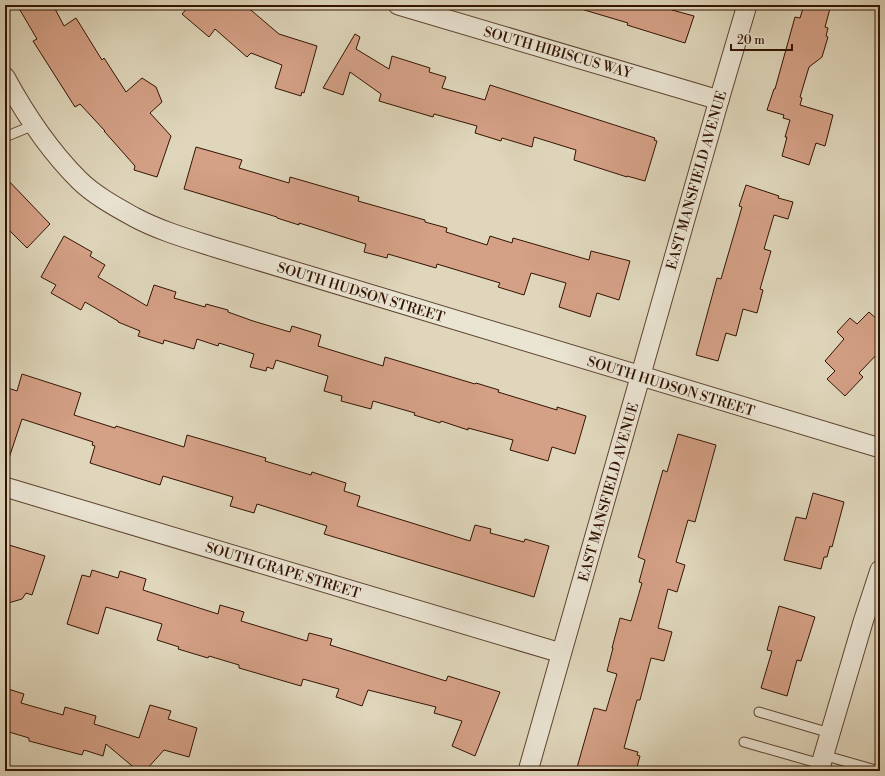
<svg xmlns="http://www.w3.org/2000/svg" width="885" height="776" viewBox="0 0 885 776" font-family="'Libre Bodoni',serif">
<rect width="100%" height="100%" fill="#dfd6bb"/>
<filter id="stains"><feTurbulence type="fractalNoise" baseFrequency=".005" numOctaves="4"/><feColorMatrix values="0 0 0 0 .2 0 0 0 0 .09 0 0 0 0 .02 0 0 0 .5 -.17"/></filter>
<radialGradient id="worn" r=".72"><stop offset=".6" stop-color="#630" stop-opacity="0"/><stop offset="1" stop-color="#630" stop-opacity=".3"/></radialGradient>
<!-- building -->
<g fill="#d4a086" stroke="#331402">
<path d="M17 5H53L64 26 76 18 102 60 104 58 126 92 142 78 156 87 162 102 150 113 171 136 157 177 134 170 135 166 104 131H105L80 104 75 107 33 41 37 39Z"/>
<path d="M190 5H245L279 34 317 46 304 93 302 92 301 96 275 88 282 65 251 53 247 57 215 29 209 37 182 14Z"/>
<path d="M582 5H674L672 10 694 16 685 43 627 25 628 23 581 9Z"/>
<path d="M804 5H831L825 27 828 28 826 36 828 37 822 57 809 67 800 97 802 98 800 105 833 115 825 146 816 143 809 165 782 156 787 137H785L790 120 783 118 784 115 767 110 774 89H775L795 17 800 18Z"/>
<path d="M355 34 360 37 356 49 389 69 392 56 430 68 429 72 446 77 442 88 485 100 490 85 655 138 654 140 657 141 645 181 627 176V177L574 160 576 150 534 137 532 147 502 138 501 141 475 133 477 126 434 114 433 117 379 101 381 94 350 72 343 95 323 88Z"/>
<path d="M196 147 242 160 239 168 289 183 290 177 359 197 358 201 425 220V222L447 228 446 232 487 245 490 236 512 243 513 238 589 260 591 251 630 261 619 300 597 293 590 317 559 307 566 283 531 273 524 295 498 287 500 283 437 264 436 268 388 254 387 258 364 252 366 244 299 223V225L277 218V217L184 189Z"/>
<path d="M5 177 50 224 27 248 5 226Z"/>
<path d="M746 185 779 196 778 198 793 202 788 219 774 215 764 249 771 251 760 289 763 290 757 313 743 309 736 336 726 333 718 361 696 355 717 278 721 279 742 207 739 206Z"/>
<path d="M64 236 92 252 90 256 105 265 98 277 147 306 154 285 176 292 174 298 205 307 206 304 228 310V312L253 321 290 332 292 326 321 335 318 346 383 366 385 357 475 384 476 383 499 390 498 392 557 410V407L586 416 575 454 552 447 548 461 510 450 513 440 468 428V430L441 421 440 423 414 415 415 413 373 401 371 409 341 401 342 396 324 391 328 376 276 360 273 369 267 367 266 371 250 367 254 354 219 343 218 346 197 339 194 349 164 340 163 344 138 336 140 331 118 322V321L85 302 81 310 51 293 56 285 41 277Z"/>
<path d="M869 312 880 322V351L859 373 863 377 845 396 827 379 835 371 825 361 844 339 837 332 850 318 857 324Z"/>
<path d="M22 374 81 393 74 415 115 428 116 426 184 447 187 435 266 458 265 461 311 475 312 472 346 483 344 491 360 496 357 506 470 541 475 525 491 529 490 533 524 542 525 539 549 546 534 597 324 534 327 526 257 504 254 513 230 506 233 497 163 476 160 485 90 463 95 446 92 445 93 442 22 419 8 461H5V387L17 391Z"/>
<path d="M678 434 716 445 695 522 688 520 676 562 685 565 677 592 668 589 658 628 672 632 664 661 651 658 640 700H637L624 748 638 752 637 755 640 756 636 771H576L594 708 606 711 617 674 607 671 613 648H612L620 618 631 621 642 583 639 582 645 560 638 557 663 470 667 472Z"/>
<path d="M813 493 844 502 832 547 830 546 827 557H824L821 569 784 560 796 517 806 519Z"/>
<path d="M9 545 45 556 32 595 26 593 22 599 5 604V548H8Z"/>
<path d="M92 570 118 578 120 571 146 579 143 590 218 614 220 605 244 612 241 621 307 641 309 633 332 639 330 645 446 681 448 676 500 692 475 756 452 746 462 721 434 713 436 707 368 690 362 706 336 697 339 689 303 679 301 686 239 668V665L209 656 208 658 178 649 179 647 157 640 162 624 106 607 98 634 67 624 82 575 90 577Z"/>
<path d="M779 606 815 617 801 661 797 660 787 696 761 688 772 651 767 650Z"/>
<path d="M5 688 24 694 21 703 63 715 65 707 96 716 94 724 139 738 150 705 171 711 168 719 197 728 189 757 164 750 145 771H138L106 744 103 756 84 750 82 755 29 741V738L9 732 5 741Z"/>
</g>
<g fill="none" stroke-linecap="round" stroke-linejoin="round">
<!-- lane casing -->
<g stroke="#5e4430" stroke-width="11">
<g id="lane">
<path d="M5 137 34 125"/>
<path d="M759 712 830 733"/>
<path d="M744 742 821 764"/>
<path d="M823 755 879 771"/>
</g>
</g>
<!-- street casing -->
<g stroke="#5e4430" stroke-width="21">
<g id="street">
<path d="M398 5 719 100"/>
<path d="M5 77C25 114 49 150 79 180 94 195 116 207 134 217 160 231 189 239 217 248L880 448"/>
<path d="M5 487 561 653"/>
<path d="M528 771 719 100 747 5"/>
<path d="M819 771 863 622 880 570"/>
</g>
</g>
<!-- lane -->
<use href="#lane" stroke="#eae4d3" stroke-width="9"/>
<!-- street -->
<use href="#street" stroke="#eae4d3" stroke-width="19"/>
</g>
<g text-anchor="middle" stroke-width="4" stroke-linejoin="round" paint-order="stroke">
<!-- street labels -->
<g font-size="14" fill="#331402" stroke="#eae4d3">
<text transform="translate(558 52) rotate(16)" y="5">SOUTH HIBISCUS WAY</text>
<text transform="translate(696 180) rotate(-74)" y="5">EAST MANSFIELD AVENUE</text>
<text transform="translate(361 292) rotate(17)" y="5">SOUTH HUDSON STREET</text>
<text transform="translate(671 386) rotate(17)" y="5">SOUTH HUDSON STREET</text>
<text transform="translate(608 492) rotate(-74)" y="5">EAST MANSFIELD AVENUE</text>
<text transform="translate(283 570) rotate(17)" y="5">SOUTH GRAPE STREET</text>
</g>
</g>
<!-- margin -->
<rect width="885" height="776" fill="none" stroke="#dfd6bb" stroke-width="20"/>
<rect x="6" y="6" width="873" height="764" fill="none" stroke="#331402" stroke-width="2"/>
<rect x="10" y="10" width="865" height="756" fill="none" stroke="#331402"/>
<!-- scale -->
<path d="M731 44v6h61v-6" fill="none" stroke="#331402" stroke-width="2"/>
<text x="737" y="44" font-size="12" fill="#331402" stroke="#eae4d3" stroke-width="3" paint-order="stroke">20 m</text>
<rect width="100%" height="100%" filter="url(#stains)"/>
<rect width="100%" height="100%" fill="url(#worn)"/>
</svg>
